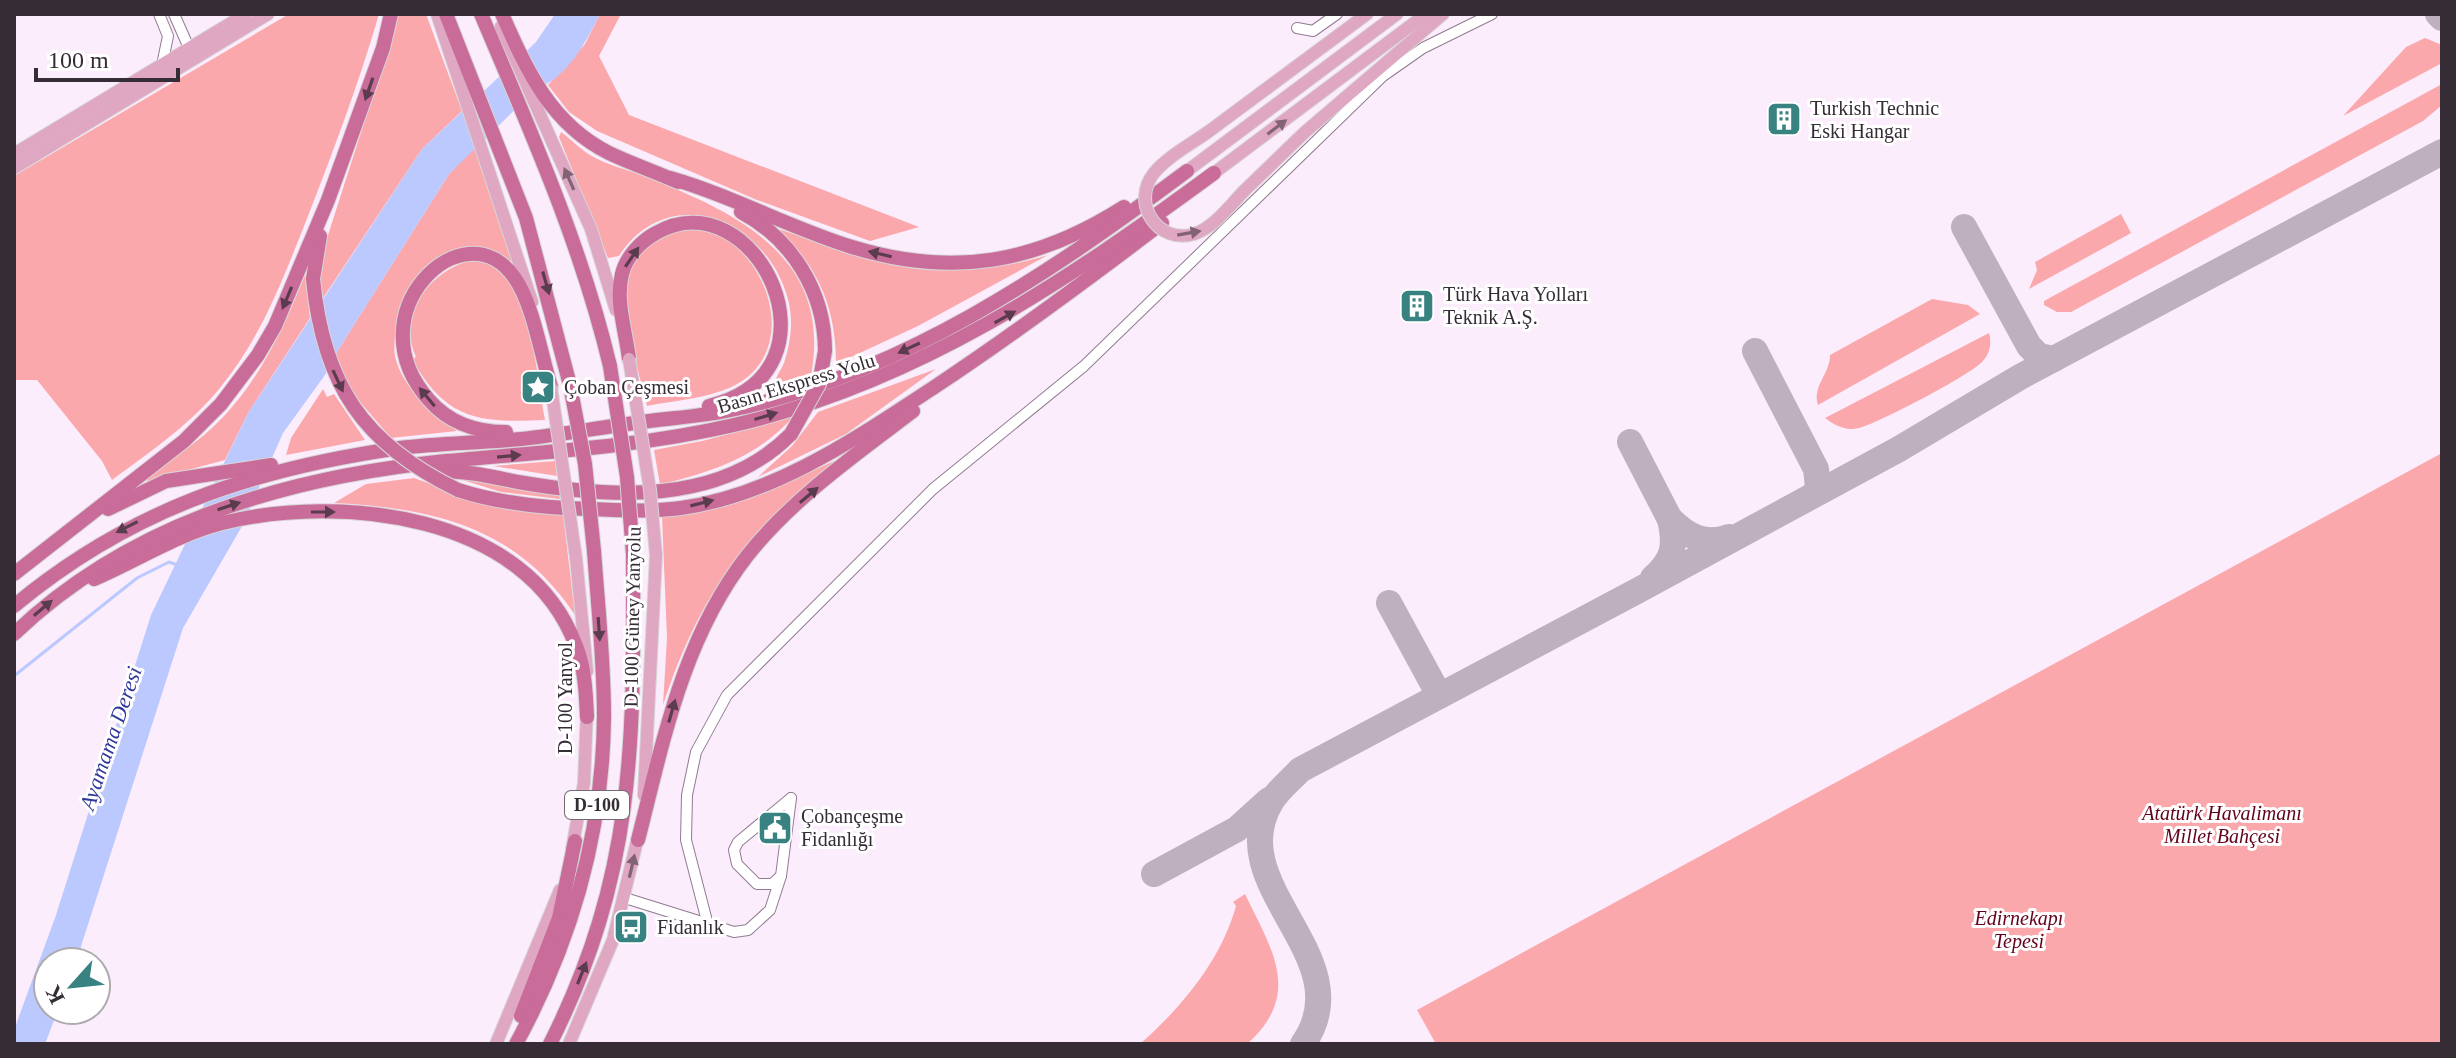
<svg xmlns="http://www.w3.org/2000/svg" width="2456" height="1058" viewBox="0 0 2456 1058" font-family="Georgia,serif">
<rect width="100%" height="100%" fill="#fcedfd"/>
<!-- green -->
<g fill="#fba8ac">
<path d="M289 14H379C359 83 334 149 308 216 285 274 263 334 223 384 193 423 151 451 112 480L102 461 37 380H14V176Z"/>
<path d="M399 14H426L462 111 422 149 321 301V257Z"/>
<path d="M600 14H621L599 56 629 115 919 227 870 241 757 200 597 131 569 112 548 85 585 44Z"/>
<path d="M2425 38 2442 45V63L2343 116 2406 47Z"/>
<path d="M2442 84V105L2423 121 2071 312H2057L2044 305V301Z"/>
<path d="M561 132C571 139 580 149 590 155 607 165 628 170 647 177 739 214 833 258 811 376L775 385C775 376 781 371 784 363 791 342 794 318 787 296 765 219 668 180 619 256L608 258 559 137Z"/>
<path d="M476 145 512 262C457 232 411 259 398 319 396 330 393 345 395 356 402 388 432 412 457 431L391 438 348 388 335 355 449 174Z"/>
<path d="M2121 214 2131 233 2029 289 2037 270 2035 262Z"/>
<path d="M684 227C694 229 706 229 715 233 763 255 794 331 752 373 727 398 681 399 647 406 637 358 602 280 651 243 660 236 674 232 684 227Z"/>
<path d="M778 229C874 260 948 286 1048 255L918 326 836 364C836 309 819 267 778 229Z"/>
<path d="M472 260C485 263 497 264 506 274 531 301 538 383 545 420 481 423 446 421 412 359L416 357C396 314 431 270 472 260Z"/>
<path d="M305 275 310 318 248 413 225 460 147 481 145 479C167 462 193 446 213 427 257 386 283 330 305 275Z"/>
<path d="M1932 299 1968 305 1980 314 1818 405C1812 386 1830 374 1830 355Z"/>
<path d="M1989 333C1992 343 1990 354 1982 362 1970 375 1877 424 1859 428 1845 431 1836 426 1825 418Z"/>
<path d="M936 369 846 434 758 477 792 446 818 412Z"/>
<path d="M323 389 327 397 334 394 365 440 286 455 291 438Z"/>
<path d="M793 417C756 458 713 471 660 485L654 450 702 441Z"/>
<path d="M2442 453V1044H1436L1417 1010Z"/>
<path d="M841 458C745 538 703 585 663 705L667 638 662 517 751 498Z"/>
<path d="M555 461 557 476 493 466Z"/>
<path d="M414 478 496 507 563 514 575 615C517 527 433 508 334 503L366 484Z"/>
<path d="M456 478 559 493 560 499 501 492Z"/>
<path d="M1245 894C1272 950 1303 994 1247 1044H1140C1182 1007 1221 960 1236 906L1233 902Z"/>
</g>
<!-- water -->
<path fill="#bbc9ff" d="M555 14H600C587 40 567 79 537 88L449 174 335 355 325 375 283 433 241 528 183 628 76 962H48V1010H58L45 1044H14V1030L56 915 151 615 248 413 422 149 536 42Z"/>
<g fill="none" stroke-linecap="round" stroke-linejoin="round">
<!-- stream -->
<path stroke="#bbc9ff" stroke-width="3" d="M14 676 137 578 169 562 180 566"/>
<!-- taxiway -->
<g stroke="#beb0be" stroke-width="26">
<path d="M2438 14 2442 18"/>
<path d="M1964 227 2029 346 2039 356 2054 359"/>
<path d="M1755 351 1816 469 1818 487 1814 494"/>
<path d="M1630 442 1677 533"/>
<path d="M1653 578C1674 559 1676 546 1670 519 1687 536 1705 546 1729 537"/>
<path d="M1389 603 1439 695"/>
<path d="M1154 874 1237 829 1269 800"/>
<path d="M1303 1044C1364 958 1220 886 1271 802 1278 790 1291 780 1300 770L1637 591 1899 449 2020 377 2442 152"/>
</g>
<!-- minor casing -->
<g stroke="#917b92" stroke-width="12">
<g id="minor">
<path d="M159 14 168 36 162 65"/>
<path d="M174 14 189 48"/>
<path d="M1297 28 1313 31 1337 14"/>
<path d="M781 876 791 798"/>
<path d="M625 898 734 932 748 930 770 910 781 876 772 884H757L737 864 734 850 738 842 791 798"/>
<path d="M708 925 686 840 687 795 696 752 727 695 933 489 1084 366 1383 76 1423 48 1492 14"/>
</g>
</g>
<!-- major casing -->
<g stroke="#d7d5d7" stroke-width="14">
<g id="major">
<path d="M437 14 532 302"/>
<path d="M501 27 591 229 616 310"/>
<path d="M1208 132 1367 14"/>
<path d="M14 154 246 14"/>
<path d="M14 168 268 14"/>
<path d="M1187 171 1397 14"/>
<path d="M1214 173 1426 14"/>
<path d="M1245 190 1305 132 1443 14"/>
<path d="M576 558 587 671"/>
<path d="M644 795 656 555"/>
<path d="M572 849 584 783 587 709"/>
<path d="M496 1044 560 890"/>
<path d="M569 1044 613 940 639 833"/>
</g>
</g>
<!-- highway casing -->
<g stroke="#d7d5d7" stroke-width="16">
<g id="highway">
<path d="M446 14 526 218 570 385"/>
<path d="M481 14C530 130 581 244 610 366"/>
<path d="M502 14C527 71 551 124 609 153 632 164 656 172 678 182"/>
<path d="M670 178C733 196 790 228 852 247 953 278 1036 263 1124 207"/>
<path d="M741 212C792 239 825 292 825 351"/>
<path d="M313 279 320 236"/>
<path d="M629 359C626 332 615 301 622 274 626 257 641 241 656 233 755 176 851 372 709 406"/>
<path d="M506 432C476 432 449 423 429 400 352 313 464 206 514 277 533 303 541 355 551 387"/>
<path d="M433 471C462 470 489 476 518 482 610 498 720 506 791 434"/>
<path d="M458 490C501 504 545 508 590 509 620 510 650 512 681 508 775 495 858 437 936 386 1013 335 1087 280 1162 223"/>
<path d="M108 509 166 481 271 465"/>
<path d="M14 574 184 441 221 404 258 355 275 326 328 200 383 48 391 14"/>
<path d="M94 579C138 560 176 535 222 523 340 494 527 513 576 646 585 668 586 694 587 717"/>
<path d="M14 606C129 510 252 469 400 448 440 443 481 443 521 439 559 435 597 428 635 423 667 418 699 417 731 410 902 374 1049 274 1187 171"/>
<path d="M14 634C131 522 288 477 446 461 542 452 639 447 734 425 915 383 1066 282 1214 173"/>
<path d="M638 840C663 742 683 638 747 556 791 500 856 454 913 411"/>
<path d="M521 1016 559 918 575 841"/>
<path d="M516 1044C571 943 603 832 604 716 604 661 598 606 594 551"/>
<path d="M550 1044C636 873 634 740 633 554"/>
</g>
</g>
<!-- minor -->
<use href="#minor" stroke="#fff" stroke-width="10"/>
<!-- major -->
<use href="#major" stroke="#dfa7c2" stroke-width="12"/>
<!-- highway -->
<use href="#highway" stroke="#c96c99" stroke-width="14"/>
<!-- major-bridge casing -->
<g stroke="#d7d5d7" stroke-width="14" stroke-linecap="butt">
<g id="major-bridge">
<path d="M1208 132C1191 144 1167 157 1154 173 1130 203 1158 245 1194 234 1214 228 1231 204 1245 190"/>
<path d="M629 359 650 490 656 555"/>
<path d="M551 387 576 558"/>
</g>
</g>
<!-- highway-bridge casing -->
<g stroke="#d7d5d7" stroke-width="16" stroke-linecap="butt">
<g id="highway-bridge">
<path d="M313 279C323 384 363 444 458 490"/>
<path d="M610 366 627 477 633 554"/>
<path d="M570 385 585 464 594 551"/>
<path d="M791 434 819 384 825 351"/>
</g>
</g>
<!-- major-bridge -->
<use href="#major-bridge" stroke="#dfa7c2" stroke-width="12"/>
<!-- highway-bridge -->
<use href="#highway-bridge" stroke="#c96c99" stroke-width="14"/>
</g>
<!-- one-way arrows -->
<defs><path id="oneway-solid" d="M-6-.8H1V-3.2L6.5 0L1 3.2V.8H-6Z" transform="scale(2)"/></defs>
<g fill="#5a3c4e">
<use href="#oneway-solid" transform="translate(369 89) rotate(109)"/>
<use href="#oneway-solid" transform="translate(880 254) rotate(-167)"/>
<use href="#oneway-solid" transform="translate(632 257) rotate(-56)"/>
<use href="#oneway-solid" transform="translate(546 283) rotate(74)"/>
<use href="#oneway-solid" transform="translate(287 298) rotate(113)"/>
<use href="#oneway-solid" transform="translate(1005 317) rotate(-29)"/>
<use href="#oneway-solid" transform="translate(909 348) rotate(155)"/>
<use href="#oneway-solid" transform="translate(338 381) rotate(65)"/>
<use href="#oneway-solid" transform="translate(427 397) rotate(-130)"/>
<use href="#oneway-solid" transform="translate(766 416) rotate(-17)"/>
<use href="#oneway-solid" transform="translate(509 456) rotate(-5)"/>
<use href="#oneway-solid" transform="translate(809 495) rotate(-40)"/>
<use href="#oneway-solid" transform="translate(702 503) rotate(-14)"/>
<use href="#oneway-solid" transform="translate(229 506) rotate(-18)"/>
<use href="#oneway-solid" transform="translate(323 512)"/>
<use href="#oneway-solid" transform="translate(127 527) rotate(153)"/>
<use href="#oneway-solid" transform="translate(43 608) rotate(-40)"/>
<use href="#oneway-solid" transform="translate(599 629) rotate(86)"/>
<use href="#oneway-solid" transform="translate(672 711) rotate(-74)"/>
<use href="#oneway-solid" transform="translate(582 973) rotate(-68)"/>
</g>
<g fill="#826374">
<use href="#oneway-solid" transform="translate(1277 127) rotate(-37)"/>
<use href="#oneway-solid" transform="translate(569 179) rotate(-114)"/>
<use href="#oneway-solid" transform="translate(1189 233) rotate(-10)"/>
<use href="#oneway-solid" transform="translate(632 866) rotate(-77)"/>
</g>
<!-- icons -->
<defs>
<g id="building-square" transform="scale(1.8)"><rect x="-9" y="-9" width="18" height="18" rx="4" fill="#398282" stroke="#fff"/><path d="M-4-6H4V6H1V3H-1V6H-4ZM-2.5-4.3h1.7v1.8h-1.7ZM.8-4.3h1.7v1.8H.8ZM-2.5-1h1.7V.8h-1.7ZM.8-1h1.7V.8H.8Z" fill="#fff"/></g>
<g id="sight-square" transform="scale(1.8)"><rect x="-9" y="-9" width="18" height="18" rx="4" fill="#398282" stroke="#fff"/><path d="M0-6L1.8-2.2L6-1.7L2.9 1.2L3.7 5.4L0 3.3L-3.7 5.4L-2.9 1.2L-6-1.7L-1.8-2.2Z" fill="#fff"/></g>
<g id="civic-square" transform="scale(1.8)"><rect x="-9" y="-9" width="18" height="18" rx="4" fill="#398282" stroke="#fff"/><path d="M-.6-6.5H3V-4.5H.6V-3L4-1V1h2V6H-6V1h2V-1L-.6-3ZM-1.2 2.5V6h2.4V2.5Z" fill="#fff"/></g>
<g id="bus-square" transform="scale(1.8)"><rect x="-9" y="-9" width="18" height="18" rx="4" fill="#398282" stroke="#fff"/><path d="M-5-6H5V4H4V6H2V4H-2V6H-4V4H-5ZM-3.5-4V0h7V-4ZM-3.5 1.2v1.5H-2V1.2ZM2 1.2v1.5H3.5V1.2Z" fill="#fff"/></g>
</defs>
<g fill-rule="evenodd">
<use href="#building-square" x="1784" y="119"/>
<use href="#building-square" x="1417" y="306"/>
<use href="#sight-square" x="538" y="387"/>
<use href="#civic-square" x="775" y="828"/>
<use href="#bus-square" x="631" y="927"/>
</g>
<g text-anchor="middle" stroke-width="6" stroke-linejoin="round" paint-order="stroke">
<!-- shield labels -->
<rect fill="#fff" stroke="#726b72" stroke-width="2" x="565" y="791" width="64" height="28" rx="6"/>
<g font-size="18" font-weight="bold" fill="#352c35">
<text x="597" y="811">D-100</text>
</g>
<!-- poi labels -->
<g font-size="20" fill="#352c35" stroke="#fff" text-anchor="start">
<text x="1810" y="115">Turkish Technic<tspan x="1810" dy="23">Eski Hangar</tspan></text>
<text x="1443" y="301">Türk Hava Yolları<tspan x="1443" dy="23">Teknik A.Ş.</tspan></text>
<text x="564" y="394">Çoban Çeşmesi</text>
<text x="801" y="823">Çobançeşme<tspan x="801" dy="23">Fidanlığı</tspan></text>
<text x="657" y="934">Fidanlık</text>
</g>
<!-- street labels -->
<g font-size="20" fill="#352c35" stroke="#fff">
<text transform="translate(796 383) rotate(-17)" y="7">Basın Ekspress Yolu</text>
<text transform="translate(632 617) rotate(-89)" y="7">D-100 Güney Yanyolu</text>
<text transform="translate(565 698) rotate(-90)" y="7">D-100 Yanyol</text>
</g>
<!-- park labels -->
<g font-size="20" font-style="italic" fill="#63001a" stroke="#fff">
<text x="2222" y="820">Atatürk Havalimanı<tspan x="2222" dy="23">Millet Bahçesi</tspan></text>
<text x="2019" y="925">Edirnekapı<tspan x="2019" dy="23">Tepesi</tspan></text>
</g>
<!-- water labels -->
<g font-size="22" font-style="italic" fill="#30379a" stroke="#fff">
<text transform="translate(110 738) rotate(-71)" y="8">Ayamama Deresi</text>
</g>
</g>
<!-- border -->
<rect width="2456" height="1058" fill="none" stroke="#352c35" stroke-width="32"/>
<!-- north arrow -->
<g transform="translate(72 986) rotate(243)"><circle r="38" fill="#ffffff" stroke="#aeabae" stroke-width="2"/>
<path d="M0-6L14 30L0 20L-14 30Z" fill="#398282"/>
<text y="-12" font-size="22" font-weight="bold" text-anchor="middle" fill="#352c35">K</text>
</g>
<!-- scale -->
<path d="M36 68v12h142v-12" fill="none" stroke="#352c35" stroke-width="4"/>
<text x="48" y="68" font-size="24" fill="#352c35" stroke="#ffffff" stroke-width="6" paint-order="stroke">100 m</text>
</svg>
